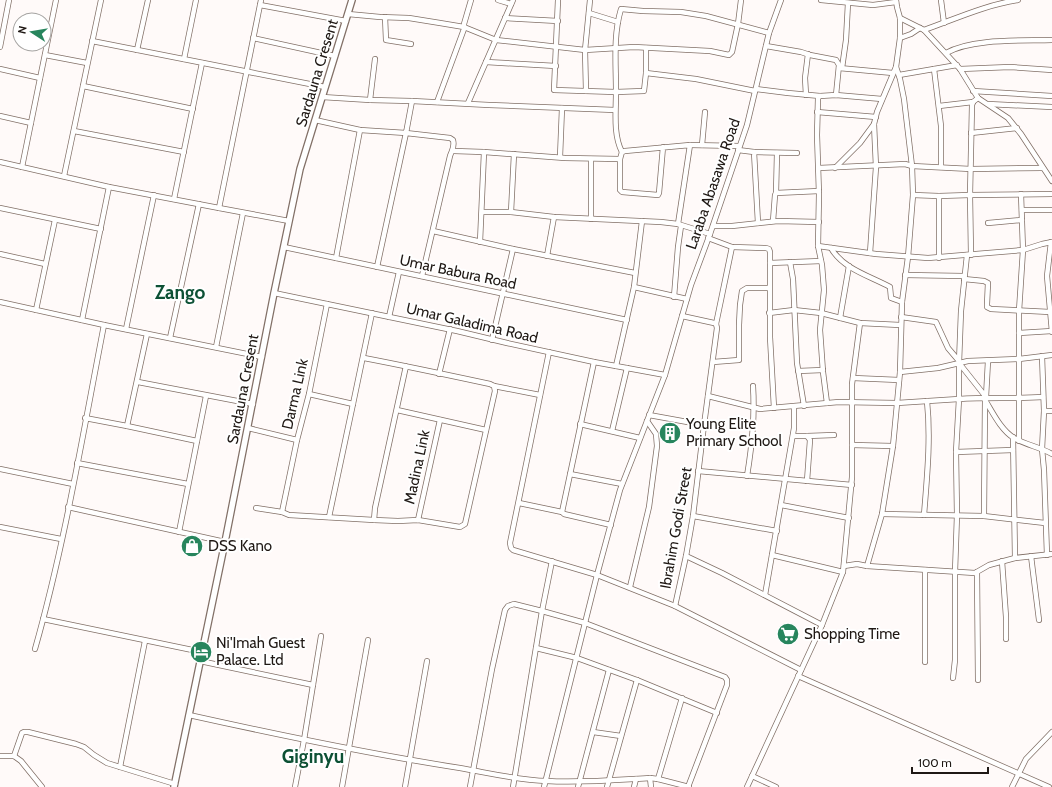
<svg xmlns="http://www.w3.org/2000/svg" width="1052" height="787" viewBox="0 0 1052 787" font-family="Cabin,sans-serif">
<rect width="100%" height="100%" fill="#fffaf9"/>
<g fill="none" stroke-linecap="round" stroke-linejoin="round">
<!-- minor casing -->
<g stroke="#827067" stroke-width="6">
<g id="minor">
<path d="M498 0 511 4"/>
<path d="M558 0 554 90 616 92 644 91 646 73V48"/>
<path d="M821 0 873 5 896 2"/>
<path d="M941 0 944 23"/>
<path d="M260 5 346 21"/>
<path d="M589 13 618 22"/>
<path d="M348 14 380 17 409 18 440 23 464 27 496 40 585 50 634 47 710 51 729 55 732 52 738 24 741 0"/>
<path d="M385 17 386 40 411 44"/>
<path d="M505 18 558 21"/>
<path d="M900 18 924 30 960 69 978 98 1008 118 1021 134 1052 181"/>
<path d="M924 30C955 19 985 5 1018 0"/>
<path d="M253 38 335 56"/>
<path d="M900 38 911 34 920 28"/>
<path d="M92 41 325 87"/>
<path d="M766 46 801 52 810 55 836 60 839 65 836 95"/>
<path d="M0 47 9 0"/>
<path d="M137 50 148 0"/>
<path d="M946 53C972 38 1022 41 1052 40"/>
<path d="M45 55 87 63"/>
<path d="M184 59 196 0"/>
<path d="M486 62 556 66"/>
<path d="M839 68 893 73"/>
<path d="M842 68 846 40 848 3"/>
<path d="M0 69 40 78"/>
<path d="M934 69 941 126V167"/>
<path d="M960 69 1010 67 1052 70"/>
<path d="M646 73 696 79 755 91"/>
<path d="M899 75 957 65"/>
<path d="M83 86 193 109"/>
<path d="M756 89 788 93 820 96"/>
<path d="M586 91 585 50 590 0"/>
<path d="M973 91 1052 96"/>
<path d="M806 95 805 78 808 54"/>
<path d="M322 97 370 100 412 101 489 105 615 110"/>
<path d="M370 100 375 59"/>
<path d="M437 102 464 29V24L471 0"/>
<path d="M468 103 513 0"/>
<path d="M988 104 1052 107"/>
<path d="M939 106 973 102"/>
<path d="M817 112 876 117"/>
<path d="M0 116 31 123"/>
<path d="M315 120 360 130 406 133 412 101"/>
<path d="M74 131 184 152"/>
<path d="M971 133 1017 128"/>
<path d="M690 145 739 146"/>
<path d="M702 145 705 112"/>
<path d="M663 147 659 193 658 195 622 192 620 190V159L622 152 625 151 690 145 678 224"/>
<path d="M738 150 754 152 758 223"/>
<path d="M454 151 484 152 480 242"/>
<path d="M484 152 565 158 620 159"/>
<path d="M622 152C613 135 616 111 616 92 616 63 613 36 621 9L643 11 681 12 706 16 769 33"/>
<path d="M754 152 797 153"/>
<path d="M560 157 562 108"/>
<path d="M0 162 109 187 219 208 289 221"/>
<path d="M22 167 56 0"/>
<path d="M819 168 905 164 912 166 971 169 1042 168"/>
<path d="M835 168 860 143 874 124 877 112 896 67"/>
<path d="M64 176 101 0"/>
<path d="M776 193 777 153"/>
<path d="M913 195 939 196 970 195 1052 194"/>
<path d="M939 196V258"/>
<path d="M174 199 202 63"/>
<path d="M0 208 101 229"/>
<path d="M219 208 261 0"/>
<path d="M1022 210H1052"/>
<path d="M482 212H511L554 217 661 222 678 224 710 234"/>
<path d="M511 212 514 154"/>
<path d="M591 219V159"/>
<path d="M773 221 775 195 776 193 819 191"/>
<path d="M988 223 1022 220"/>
<path d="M713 226H732L778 221 819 222"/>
<path d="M433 231 513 249 635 273"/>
<path d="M708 238 732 247 766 248 769 249 770 252V337L774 408"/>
<path d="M1051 242 1047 276 1052 332"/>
<path d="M818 246 876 254 928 258 1023 250 1042 244 1052 242"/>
<path d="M284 247 627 320"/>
<path d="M831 248C843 269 870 276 890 287L891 298 902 302"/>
<path d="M870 253 876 167 874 124"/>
<path d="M0 254 45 264"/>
<path d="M967 255 961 311 959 363 986 397 985 400C993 413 1001 430 1014 438 1026 445 1040 447 1052 454"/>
<path d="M971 255 970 195 972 105 973 102 978 98"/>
<path d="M547 256 554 217"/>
<path d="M336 258 360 130"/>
<path d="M790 262 793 279 797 363 804 406"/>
<path d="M770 263 821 261"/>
<path d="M377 267 406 133 450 138 453 140C455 147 452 150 450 156L422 276"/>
<path d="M905 275 964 276"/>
<path d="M964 279 984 281 988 283 987 304V307L991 309 1050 312"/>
<path d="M634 287 687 299"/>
<path d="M274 293 457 331 507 343 594 362 665 375"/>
<path d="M674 297 678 247 681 226"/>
<path d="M0 302 104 325 262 357"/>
<path d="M36 310 55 220"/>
<path d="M769 313 794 310 821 313 860 323 900 325"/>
<path d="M389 317 399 272"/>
<path d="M901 317 936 322 948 348 959 361"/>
<path d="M840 318 849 266"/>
<path d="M82 320 109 187"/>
<path d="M716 324 732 247"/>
<path d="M126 329 154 195"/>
<path d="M1019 333 1052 331"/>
<path d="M170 338 199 204"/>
<path d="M492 340 513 249"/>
<path d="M216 347 243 213"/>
<path d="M549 352 510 543 511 548 513 550 597 575 675 606 801 670"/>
<path d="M1042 356 1044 411 1042 449 1044 470 1047 555"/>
<path d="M364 358C406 366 448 375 490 384L494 386 495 391 465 524 460 527 418 520 398 521 374 520 375 508 406 366"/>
<path d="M594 362 562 512 564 514 611 525"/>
<path d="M713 362 739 360V325L740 305 742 291 747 288H769"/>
<path d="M616 366 634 287 642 221"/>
<path d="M798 371 823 370"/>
<path d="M900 372 938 368 968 361 1019 359 1052 355"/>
<path d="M439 374 450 329"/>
<path d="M853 378 899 380"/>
<path d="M138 382 253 404"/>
<path d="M494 386 540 395"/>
<path d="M309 394 353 404 372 313"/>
<path d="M708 396 760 409 839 402 897 403 959 399V363"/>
<path d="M986 397 988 361"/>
<path d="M827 403 823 372 820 330 824 290 822 265 818 246 819 194 817 135 818 98 820 96 836 95 882 99"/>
<path d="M397 410 486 430"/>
<path d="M1044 411H1052"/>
<path d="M649 415 704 425"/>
<path d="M85 418 127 426 197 441"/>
<path d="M580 424 640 438"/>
<path d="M127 426 147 334"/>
<path d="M248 428 297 440 309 394 327 304"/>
<path d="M612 431 627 368"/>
<path d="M793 436H807L810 440 807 481"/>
<path d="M807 436 834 435"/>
<path d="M1013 437 1015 558"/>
<path d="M1019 441V311L1023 250 1021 194"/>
<path d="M852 445 893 446"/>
<path d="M956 452 1013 450"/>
<path d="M77 463 188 484"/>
<path d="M0 469 73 484"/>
<path d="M698 471 852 485"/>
<path d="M570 474 622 484"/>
<path d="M747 476C752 446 755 416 753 386"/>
<path d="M519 503 562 512"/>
<path d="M781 505 849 518"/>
<path d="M68 507 225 542"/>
<path d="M256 508 282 512 289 515 374 520"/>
<path d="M282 512 297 440"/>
<path d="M882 514 984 516 1045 523"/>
<path d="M924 515C927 477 931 439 927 401"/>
<path d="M693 516 777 531"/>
<path d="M984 516 985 400"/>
<path d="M329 517 353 404"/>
<path d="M418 520 440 420"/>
<path d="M0 527 61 539"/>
<path d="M179 532 206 396"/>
<path d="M772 555 843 572"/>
<path d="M686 556 722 573 822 625"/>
<path d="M1031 556 1039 620"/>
<path d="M1002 561 1006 617V639"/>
<path d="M844 566 857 564 867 566 975 573 989 565 1015 558 1052 554"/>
<path d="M867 566 882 514 893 446 900 372 902 302 908 257 913 195 912 166 904 99 900 79 896 67 900 38V18L897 7 896 0"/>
<path d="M925 570V662"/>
<path d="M977 572 978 680"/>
<path d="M630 587 649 507 657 446 656 434 647 421"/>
<path d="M765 595 794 428V407"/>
<path d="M675 606 686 556 693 516 704 425 717 328 716 324 714 323 682 316"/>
<path d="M43 619 202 652"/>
<path d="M536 648 577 658 637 680 717 713"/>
<path d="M35 649C65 543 83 433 104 325"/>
<path d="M200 661 313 685"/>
<path d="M798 676 1049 787"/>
<path d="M953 678 955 660V572L957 515 956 452 959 399C987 397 1015 399 1043 397"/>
<path d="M189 715C279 735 369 754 460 768 489 773 517 780 547 781 581 783 616 780 650 778L658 779 689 787"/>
<path d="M593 732 621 736"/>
<path d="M0 756H14L21 761 42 787"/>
<path d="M14 756 22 733 24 732H28L76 744 84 747 94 755 107 763 175 784"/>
<path d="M120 767 145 641"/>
<path d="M752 776 776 787"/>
<path d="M650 778 651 787"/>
<path d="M658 779 682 698"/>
<path d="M295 787 304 740 321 636"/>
<path d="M342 787 368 640"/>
<path d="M405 787 427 661"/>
<path d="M470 787 492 669 505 610 508 606 514 604 542 611 585 623 725 677 727 680V685L688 787"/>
<path d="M513 787 542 611 552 561"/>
<path d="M544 787 597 575 620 490 665 375 691 285 710 234 747 125 769 33 781 0"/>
<path d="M578 787 609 670"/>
<path d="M607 787 637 680"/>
<path d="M634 787 636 779"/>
<path d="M747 787 822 625 843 572 852 477V384L860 323"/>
<path d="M1012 787 1026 759 1052 732"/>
</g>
</g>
<!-- tertiary casing -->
<g stroke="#827067" stroke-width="8">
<path id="tertiary" d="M174 787 225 542 274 293 300 169 352 0"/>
</g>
<!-- minor -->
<use href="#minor" stroke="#fff" stroke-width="4.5"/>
<!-- tertiary -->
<use href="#tertiary" stroke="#fff" stroke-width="5.5"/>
</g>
<!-- icons -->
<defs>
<g id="building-disc" transform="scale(1.15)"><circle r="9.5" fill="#27855d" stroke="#fff"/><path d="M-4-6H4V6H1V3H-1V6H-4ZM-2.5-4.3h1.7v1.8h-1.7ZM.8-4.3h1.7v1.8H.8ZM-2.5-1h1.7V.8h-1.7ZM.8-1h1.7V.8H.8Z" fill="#fff"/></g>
<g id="shop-disc" transform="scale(1.15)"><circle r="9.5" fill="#27855d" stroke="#fff"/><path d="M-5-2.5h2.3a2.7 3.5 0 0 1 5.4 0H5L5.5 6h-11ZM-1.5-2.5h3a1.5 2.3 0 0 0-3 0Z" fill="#fff"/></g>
<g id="supermarket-disc" transform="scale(1.15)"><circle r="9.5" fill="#27855d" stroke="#fff"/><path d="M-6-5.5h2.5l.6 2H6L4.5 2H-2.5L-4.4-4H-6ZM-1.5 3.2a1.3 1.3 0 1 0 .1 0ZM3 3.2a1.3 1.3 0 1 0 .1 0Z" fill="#fff"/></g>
<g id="hotel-disc" transform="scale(1.15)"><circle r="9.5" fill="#27855d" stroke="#fff"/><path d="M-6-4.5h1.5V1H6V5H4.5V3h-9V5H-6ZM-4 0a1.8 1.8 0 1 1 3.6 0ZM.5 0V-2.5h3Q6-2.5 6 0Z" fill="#fff"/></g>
</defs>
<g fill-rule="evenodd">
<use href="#building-disc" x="670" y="433"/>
<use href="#shop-disc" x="192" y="546"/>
<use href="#supermarket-disc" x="788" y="634"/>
<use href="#hotel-disc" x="201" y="652"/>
</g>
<g text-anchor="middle" stroke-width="4" stroke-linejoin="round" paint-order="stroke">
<!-- street labels -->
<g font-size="15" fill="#1f1814" stroke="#fff">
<text transform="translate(317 73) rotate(-73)" y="5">Sardauna Cresent</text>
<text transform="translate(713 184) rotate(-71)" y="5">Laraba Abasawa Road</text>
<text transform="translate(458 272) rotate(12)" y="5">Umar Babura Road</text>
<text transform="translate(472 323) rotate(13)" y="5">Umar Galadima Road</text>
<text transform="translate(243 389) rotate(-79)" y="5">Sardauna Cresent</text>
<text transform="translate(295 394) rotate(-77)" y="5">Darma Link</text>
<text transform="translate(417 467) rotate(-78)" y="5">Madina Link</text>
<text transform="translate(676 528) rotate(-80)" y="5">Ibrahim Godi Street</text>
</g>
<!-- poi labels -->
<g font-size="15" fill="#1f1814" stroke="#fff" text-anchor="start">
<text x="686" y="429">Young Elite<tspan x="686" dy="17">Primary School</tspan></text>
<text x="208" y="551">DSS Kano</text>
<text x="804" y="639">Shopping Time</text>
<text x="216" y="648">Ni'Imah Guest<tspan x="216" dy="17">Palace. Ltd</tspan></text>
</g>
<!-- district labels -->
<g font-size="19" font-weight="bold" fill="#0d5135" stroke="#fff">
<text x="180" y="299">Zango</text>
<text x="313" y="763">Giginyu</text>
</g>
</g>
<!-- north arrow -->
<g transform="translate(32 32) rotate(282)"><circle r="19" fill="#ffffff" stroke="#a5a3a1"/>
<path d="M0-3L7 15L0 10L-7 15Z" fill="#27855d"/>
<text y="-6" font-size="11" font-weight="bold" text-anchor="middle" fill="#1f1814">N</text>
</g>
<!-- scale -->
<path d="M912 767v6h76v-6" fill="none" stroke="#1f1814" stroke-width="2"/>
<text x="918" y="767" font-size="12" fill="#1f1814" stroke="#ffffff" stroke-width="3" paint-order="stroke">100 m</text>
</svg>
